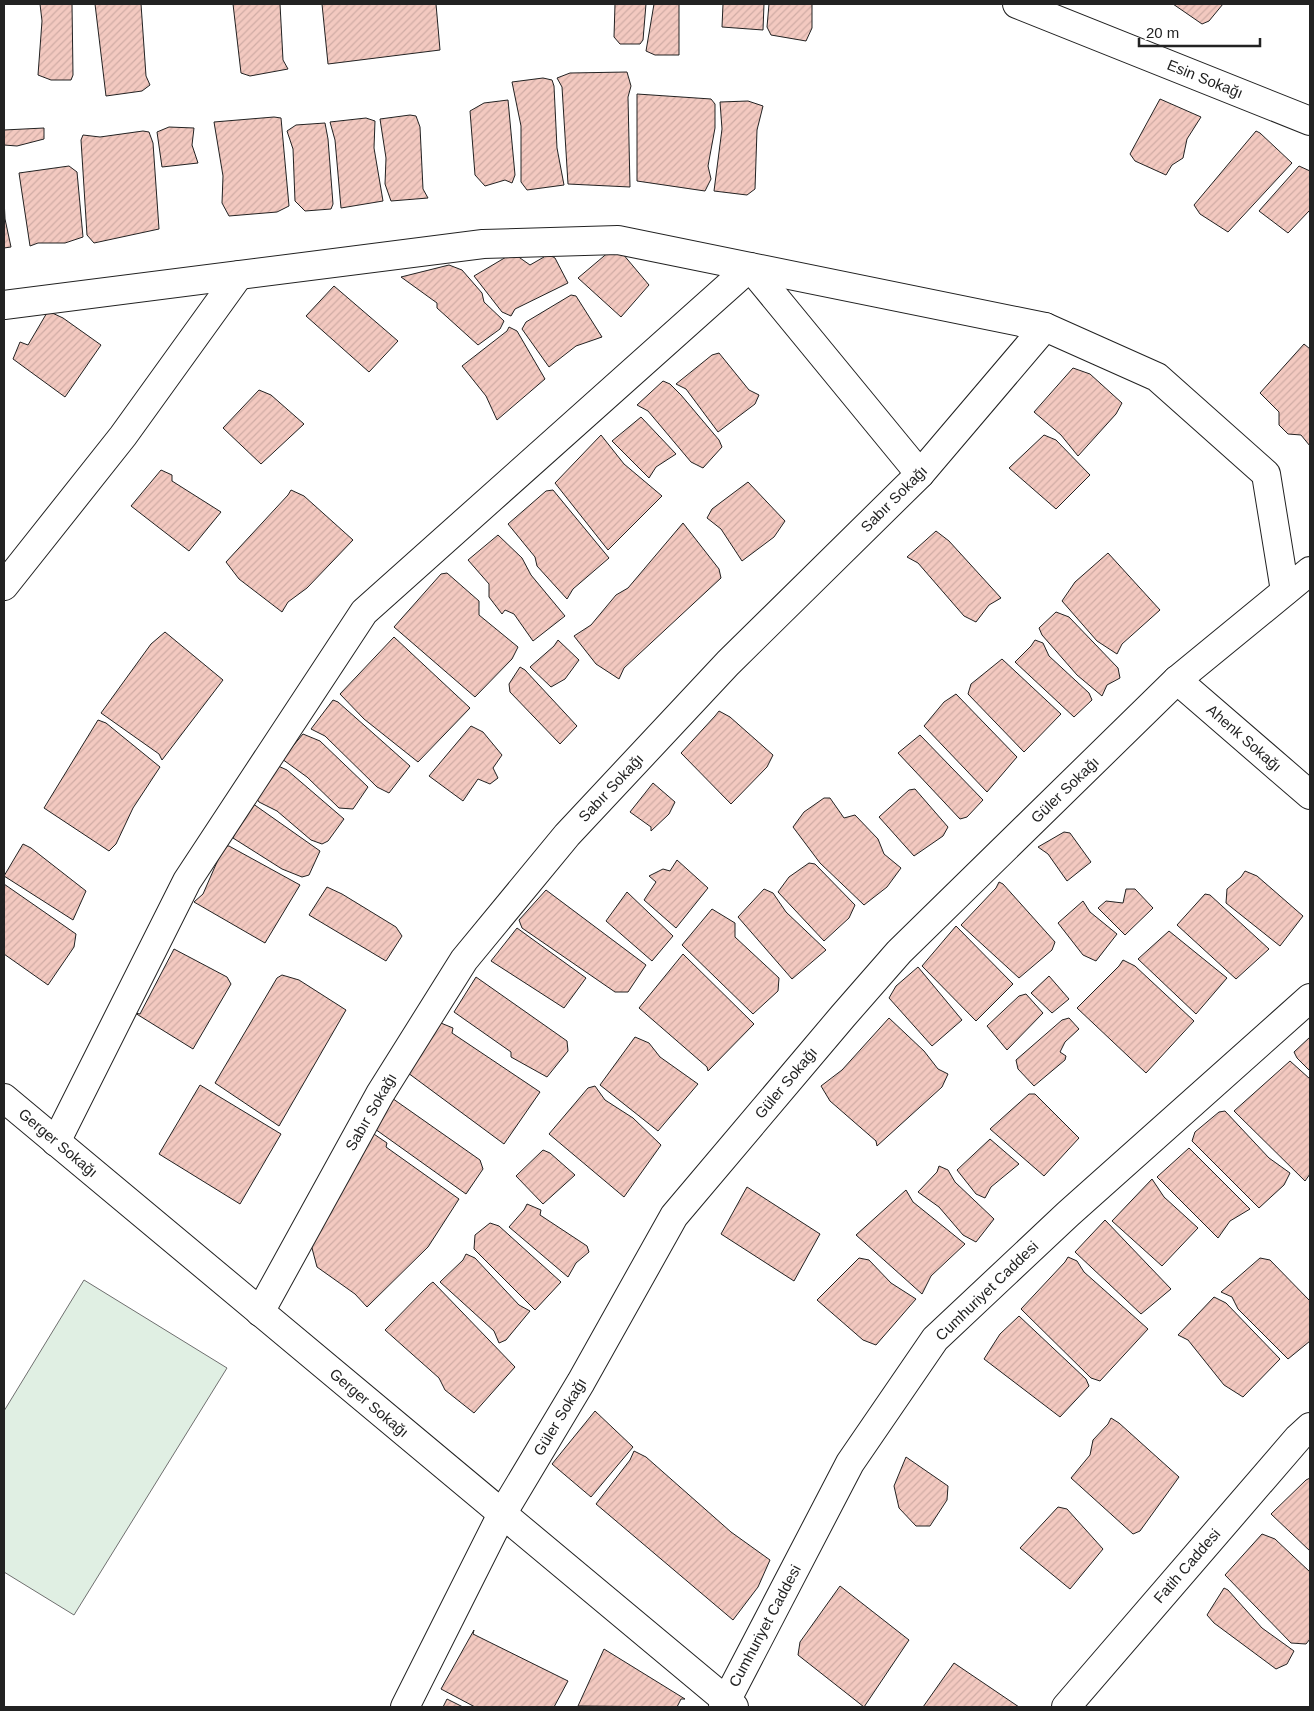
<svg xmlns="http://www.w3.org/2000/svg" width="1314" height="1711" viewBox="0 0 1314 1711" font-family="Arial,sans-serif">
<defs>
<pattern id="building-hatch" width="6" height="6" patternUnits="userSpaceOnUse" patternTransform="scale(1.25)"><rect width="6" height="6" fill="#f3c9c0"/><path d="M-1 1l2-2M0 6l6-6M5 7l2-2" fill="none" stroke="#d0aca5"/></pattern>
</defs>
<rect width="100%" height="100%" fill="#fff"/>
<!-- green -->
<path fill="#e0efe3" stroke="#6f6f6f" d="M84 1280 227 1368 74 1615 4 1572V1411Z"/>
<!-- building -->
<g fill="url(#building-hatch)" stroke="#222">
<path d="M40 4H72L73 75 71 80H51L38 75 42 21Z"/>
<path d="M95 4H141L146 76 150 85 142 91 106 96Z"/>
<path d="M233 4H280L283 60 288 69 250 76 241 73Z"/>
<path d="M322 4H436L440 50 328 64Z"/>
<path d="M615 4H646L643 40 640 44H620L614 37Z"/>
<path d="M654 4H679V55H655L646 51Z"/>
<path d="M723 4H764L763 30 722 27Z"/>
<path d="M769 4H812V28L806 41 771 35 767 27Z"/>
<path d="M1173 4H1223L1209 21 1202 24Z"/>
<path d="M627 72 631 86 628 97 630 187 568 184 562 87 557 78 570 73Z"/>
<path d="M543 78 552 80 554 86 557 148 564 185 527 190 521 182V126L512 82Z"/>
<path d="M637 94 711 99 715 104V128L708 166 711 179 705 191 637 181Z"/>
<path d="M1160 99 1201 117 1187 139 1183 158 1172 165 1166 175 1135 161 1130 154Z"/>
<path d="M508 100 515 175 512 183 505 180 485 186 475 175 470 111 484 103Z"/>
<path d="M748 101 763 106 757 130 755 189 747 195 714 191 722 129 720 102Z"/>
<path d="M410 115 416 116 420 127 423 189 428 198 391 201 385 184 386 158 380 119Z"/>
<path d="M274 117 281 118 289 206 277 212 229 216 222 203 223 176 214 122Z"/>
<path d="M366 118 375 121 374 148 383 201 341 208 335 140 330 122Z"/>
<path d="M325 123 328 139 333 204 331 209 305 211 295 201 293 149 287 131 296 125Z"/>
<path d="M169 127 194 128 192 145 198 163 162 167 157 132Z"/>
<path d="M44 128V139L17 146 4 145V130Z"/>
<path d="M143 131 149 132 153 143 159 229 94 243 87 235 81 140 83 135 100 137Z"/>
<path d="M1256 131 1260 133 1292 163 1228 232 1200 214 1194 205Z"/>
<path d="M69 166 77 172 83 237 65 243H38L30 246 19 173Z"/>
<path d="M1299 166 1310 171V210L1288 233 1259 211Z"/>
<path d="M4 198 5 219 11 247 4 248Z"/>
<path d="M617 247 649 285 621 317 578 278 610 251Z"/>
<path d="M513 253 530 265 544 257 546 253 555 258 568 283 515 309 511 316 502 312 474 276Z"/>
<path d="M449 265 462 270 482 293 484 302 504 321 500 329 478 345 437 308V303L401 277Z"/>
<path d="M334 286 398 341 369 372 306 316Z"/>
<path d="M571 295 576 296 602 337 576 346 549 367 522 329 526 322Z"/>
<path d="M48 311 63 318 101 345 65 397 13 359 20 342 28 345Z"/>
<path d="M509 327 517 331 545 379 497 420 486 396 462 366 507 331Z"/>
<path d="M1304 344 1310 349V446L1301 435 1288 434 1279 425V412L1260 393Z"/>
<path d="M719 353 749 390 759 395 755 404 718 432 686 389 676 384 712 355Z"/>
<path d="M1073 368 1090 374 1122 403 1116 414 1078 456 1061 435 1034 412Z"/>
<path d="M663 381 670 384 681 395 719 440 722 447 703 468 691 462 648 411 637 405Z"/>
<path d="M259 390 271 395 304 424 261 464 223 428Z"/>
<path d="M641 417 676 454 656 467 649 478 612 441Z"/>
<path d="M601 435 624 464 662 496 608 550 555 483Z"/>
<path d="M1044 435 1056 440 1090 475 1056 509 1009 468Z"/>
<path d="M161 470 172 475V481L221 512 189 551 131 506Z"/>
<path d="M748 482 785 521 774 537 742 561 721 529 707 518 712 509Z"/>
<path d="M291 490 304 496 353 540 307 588 288 602 282 612 239 579 226 562 288 495Z"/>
<path d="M553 490 609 558 573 589 567 599 537 566 535 557 508 524 546 491Z"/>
<path d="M683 523 719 569 721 578 624 668 619 679 596 664 574 636 591 625 616 595 628 588Z"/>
<path d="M936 531 949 541 1001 598 989 605 976 622 964 616 918 563 907 557Z"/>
<path d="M498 535 522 558 531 575 565 616 533 641 514 614 505 610 502 614 489 597V584L468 560Z"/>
<path d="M1108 553 1160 610 1122 644 1117 654 1097 641 1062 601 1075 582Z"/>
<path d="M447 573 479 601V615L518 647 512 659 475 697 394 627 441 574Z"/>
<path d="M1056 612 1069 617 1118 668 1120 678 1107 685 1102 696 1077 675 1042 635 1039 628Z"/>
<path d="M165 632 223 680 162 760 159 754 101 713 151 644Z"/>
<path d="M394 637 470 708 418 762 364 719 340 694Z"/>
<path d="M558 640 579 660 565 679 551 687 530 667 554 646Z"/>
<path d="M1035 640 1043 643 1049 656 1089 693 1092 700 1074 717 1015 662 1031 646Z"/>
<path d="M1002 659 1061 714 1024 752 968 694 971 684Z"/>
<path d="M520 667 525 670 577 726 560 744 510 692 509 684Z"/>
<path d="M956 694 1017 757 987 792 924 726 944 702Z"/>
<path d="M333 700 338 702 410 766 389 793 377 787 325 736 311 729Z"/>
<path d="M719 711 730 717 773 755 767 767 731 804 681 753 715 716Z"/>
<path d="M98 720 106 723 160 767 133 808 116 844 109 851 44 808Z"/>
<path d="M471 726 483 732 502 755 493 768 498 778 490 784 478 779 463 801 429 776Z"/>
<path d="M303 734 320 741 368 787 353 809 339 808 307 777 282 759Z"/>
<path d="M920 735 983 800 967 817 960 819 898 753Z"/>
<path d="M276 765 287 770 344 819 328 841 322 844 311 840 277 811 259 802 253 793Z"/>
<path d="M653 783 675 802 669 814 651 831V827L630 812Z"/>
<path d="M915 789 948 827 943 836 914 856 879 817 909 790Z"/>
<path d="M824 798H830L844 818 855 815 878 839 884 854 901 868 887 887 864 905 820 863 793 827 804 812Z"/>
<path d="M249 801 320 851 309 875 302 877 282 869 233 838Z"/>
<path d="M1064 832 1070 833 1091 862 1067 881 1048 854 1038 847Z"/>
<path d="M23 844 31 848 86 891 73 920 4 876Z"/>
<path d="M224 846H229L300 885 265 943 194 902 203 894Z"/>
<path d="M677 860 708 888 676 928 644 900 656 882 649 876 663 869 670 871Z"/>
<path d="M809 863 815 864 855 905 849 918 824 941 778 892 789 877Z"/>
<path d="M1245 871 1257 876 1303 916 1280 946 1226 903 1227 889 1241 877Z"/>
<path d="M999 882 1003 884 1055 942 1052 950 1019 978 961 925 996 888Z"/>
<path d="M4 884 76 934 74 947 48 985 4 954Z"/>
<path d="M327 887 342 894 396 927 402 936 386 961 309 915Z"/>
<path d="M764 889 773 893 786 912 826 950 792 979 738 917Z"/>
<path d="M1126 889H1135L1153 908 1125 935 1098 908 1106 901 1123 903Z"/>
<path d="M546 890 646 965 628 992H615L522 928 519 920Z"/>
<path d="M627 892 673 936 652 961 606 921Z"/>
<path d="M1205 894 1210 895 1269 949 1236 979 1177 925Z"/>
<path d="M1083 901 1090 912 1117 934 1096 961 1083 955 1058 923Z"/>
<path d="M712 909 735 923V937L779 978 778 991 753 1014 682 945Z"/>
<path d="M956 926 1013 984 976 1021 922 966Z"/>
<path d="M517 928 586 978 564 1008 491 961Z"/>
<path d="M1169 931 1227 978 1196 1014 1138 959Z"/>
<path d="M174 949 227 977 231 984 193 1049 135 1013 140 1014Z"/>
<path d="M683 954 754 1024 708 1071 707 1067 639 1008Z"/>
<path d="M1123 960 1135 966 1194 1021 1146 1073 1077 1008 1119 966Z"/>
<path d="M918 967 962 1020 932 1046 889 998 896 986Z"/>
<path d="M282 975 299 980 346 1010 279 1126 215 1083 277 978Z"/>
<path d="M1049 976 1069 999 1052 1013 1031 993Z"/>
<path d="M476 977 567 1041 568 1051 547 1077 511 1057V1052L454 1012Z"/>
<path d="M1026 994 1043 1013 1007 1050 987 1026 1019 996Z"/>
<path d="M889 1018 924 1051 938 1069 948 1074 942 1087 877 1146 876 1141 830 1101 821 1086 842 1070Z"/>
<path d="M1069 1018 1079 1029 1065 1042 1060 1052 1066 1056 1065 1060 1034 1086 1018 1069 1016 1060 1062 1020Z"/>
<path d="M436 1021 453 1028 452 1033 540 1092 504 1144 404 1070Z"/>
<path d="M635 1037 649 1043 660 1057 698 1084 658 1131 600 1085Z"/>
<path d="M1310 1037V1071L1297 1058 1294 1052Z"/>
<path d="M1290 1061 1310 1079V1174L1305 1181 1234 1111Z"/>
<path d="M200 1085 281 1134 240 1204 159 1154Z"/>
<path d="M595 1086 605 1100 633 1118 661 1145 624 1197 549 1134 588 1088Z"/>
<path d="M1029 1094H1035L1079 1138 1044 1176 990 1129Z"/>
<path d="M389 1096 480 1160 483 1169 466 1194 375 1129Z"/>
<path d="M1225 1111 1269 1158 1290 1173 1284 1185 1259 1208 1192 1141 1195 1132 1219 1112Z"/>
<path d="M368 1130 387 1143 386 1147 459 1199 428 1247 367 1307 355 1294 317 1267 308 1233Z"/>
<path d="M990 1139 1019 1164 991 1187 985 1198 976 1194 957 1170Z"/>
<path d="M1189 1148 1250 1209 1230 1221 1218 1238 1157 1177Z"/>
<path d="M543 1150 550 1153 575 1175 543 1204 516 1176Z"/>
<path d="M939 1166 948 1170 955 1182 994 1219 976 1242 963 1235 939 1207 918 1192 937 1172Z"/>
<path d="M1152 1179 1164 1197 1198 1228 1162 1266 1112 1221Z"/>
<path d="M747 1187 820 1234 794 1281 721 1234Z"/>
<path d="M906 1190 913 1202 965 1244 931 1276 922 1294 856 1235Z"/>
<path d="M527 1204 541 1210 540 1215 587 1246 589 1252 576 1263 568 1277 509 1227 524 1210Z"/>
<path d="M1105 1220 1171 1289 1141 1314 1075 1252Z"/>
<path d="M490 1223 499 1226 561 1282 535 1310 474 1249 475 1235Z"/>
<path d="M466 1254 475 1258 519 1305 530 1311 506 1340 499 1343 494 1331 440 1282 463 1260Z"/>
<path d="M1068 1257 1077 1261 1084 1272 1148 1329 1100 1381 1091 1378 1021 1309 1065 1262Z"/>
<path d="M859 1258 869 1260 891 1283 916 1299 876 1345 863 1340 817 1300Z"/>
<path d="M1260 1258 1270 1260 1310 1301V1341L1288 1359 1238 1309 1232 1297 1221 1292Z"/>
<path d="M433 1282 515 1367 474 1413 445 1390 439 1378 385 1330 429 1285Z"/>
<path d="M1214 1297 1226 1303 1280 1359 1243 1397 1224 1385 1188 1340 1178 1335Z"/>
<path d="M1019 1316 1086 1379 1089 1386 1060 1417 984 1359 1000 1334Z"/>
<path d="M595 1411 633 1447 591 1497 552 1464Z"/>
<path d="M1111 1418 1119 1423 1179 1477 1140 1531 1133 1534 1071 1478 1090 1455 1093 1440 1108 1424Z"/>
<path d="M634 1451 646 1457 731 1532 770 1560 758 1587 733 1620 596 1504 630 1460Z"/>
<path d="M906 1457 948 1486 947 1500 930 1526H916L899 1508 894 1486Z"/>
<path d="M1310 1478V1551L1271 1514 1306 1480Z"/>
<path d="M1058 1507 1067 1509 1103 1549 1070 1589 1020 1548Z"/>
<path d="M1262 1534 1275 1539 1310 1572V1639L1306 1644 1291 1643 1225 1575Z"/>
<path d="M840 1586 909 1640 864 1707 798 1655 800 1642Z"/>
<path d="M1224 1588 1228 1590 1262 1628 1294 1651 1287 1664 1276 1669 1214 1623 1207 1615Z"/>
<path d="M474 1630 473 1634 568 1681 554 1707H475L441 1689Z"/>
<path d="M604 1649 685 1699H681L677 1707 578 1706Z"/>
<path d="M954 1663 1019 1707H923Z"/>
<path d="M447 1699 463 1707H443Z"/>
</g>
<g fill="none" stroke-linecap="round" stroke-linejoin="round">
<!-- minor casing -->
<g stroke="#222" stroke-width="30">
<g id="minor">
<path d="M1017 4 1310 121"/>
<path d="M4 305 483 244 618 240 1045 327 1157 377 1266 474 1285 591"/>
<path d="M4 586 123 436 239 275"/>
<path d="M1177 680 1310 795"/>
<path d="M4 1098 734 1707"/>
<path d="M56 1142 187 881 364 612 750 267 920 474"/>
<path d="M260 1312 380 1094 464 960 567 835 728 663 920 474 1045 327"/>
<path d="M405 1707 502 1514 581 1382 674 1216 843 1016 899 952 1177 680 1310 571"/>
<path d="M723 1707 850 1463 935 1339 1068 1214 1310 998"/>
</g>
</g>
<!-- major casing -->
<g stroke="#222" stroke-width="30">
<path id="major" d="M1066 1707 1298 1438 1310 1427"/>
</g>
<!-- minor -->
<use href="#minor" stroke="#fff" stroke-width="28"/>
<!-- major -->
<use href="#major" stroke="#fff" stroke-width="28"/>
</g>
<g text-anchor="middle" stroke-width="4" stroke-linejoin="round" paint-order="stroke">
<!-- street labels -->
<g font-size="15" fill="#222" stroke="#fff">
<text transform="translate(1205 79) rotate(22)" y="5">Esin Sokağı</text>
<text transform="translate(894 499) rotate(-45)" y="5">Sabır Sokağı</text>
<text transform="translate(1244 738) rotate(41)" y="5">Ahenk Sokağı</text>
<text transform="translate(611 788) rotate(-47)" y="5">Sabır Sokağı</text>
<text transform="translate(1065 790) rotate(-44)" y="5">Güler Sokağı</text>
<text transform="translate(786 1083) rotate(-50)" y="5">Güler Sokağı</text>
<text transform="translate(371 1112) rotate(-60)" y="5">Sabır Sokağı</text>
<text transform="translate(58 1143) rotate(40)" y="5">Gerger Sokağı</text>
<text transform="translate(987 1291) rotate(-44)" y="5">Cumhuriyet Caddesi</text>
<text transform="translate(369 1403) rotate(40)" y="5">Gerger Sokağı</text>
<text transform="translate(560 1417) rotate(-59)" y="5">Güler Sokağı</text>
<text transform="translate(1187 1566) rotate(-49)" y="5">Fatih Caddesi</text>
<text transform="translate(765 1626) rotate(-62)" y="5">Cumhuriyet Caddesi</text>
</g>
</g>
<!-- border -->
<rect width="1314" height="1711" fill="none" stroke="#222222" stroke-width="10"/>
<!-- scale -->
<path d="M1139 38v8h121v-8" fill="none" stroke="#222222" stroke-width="2.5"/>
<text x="1146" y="38" font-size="15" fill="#222222" stroke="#ffffff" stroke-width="4" paint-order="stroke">20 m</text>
</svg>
